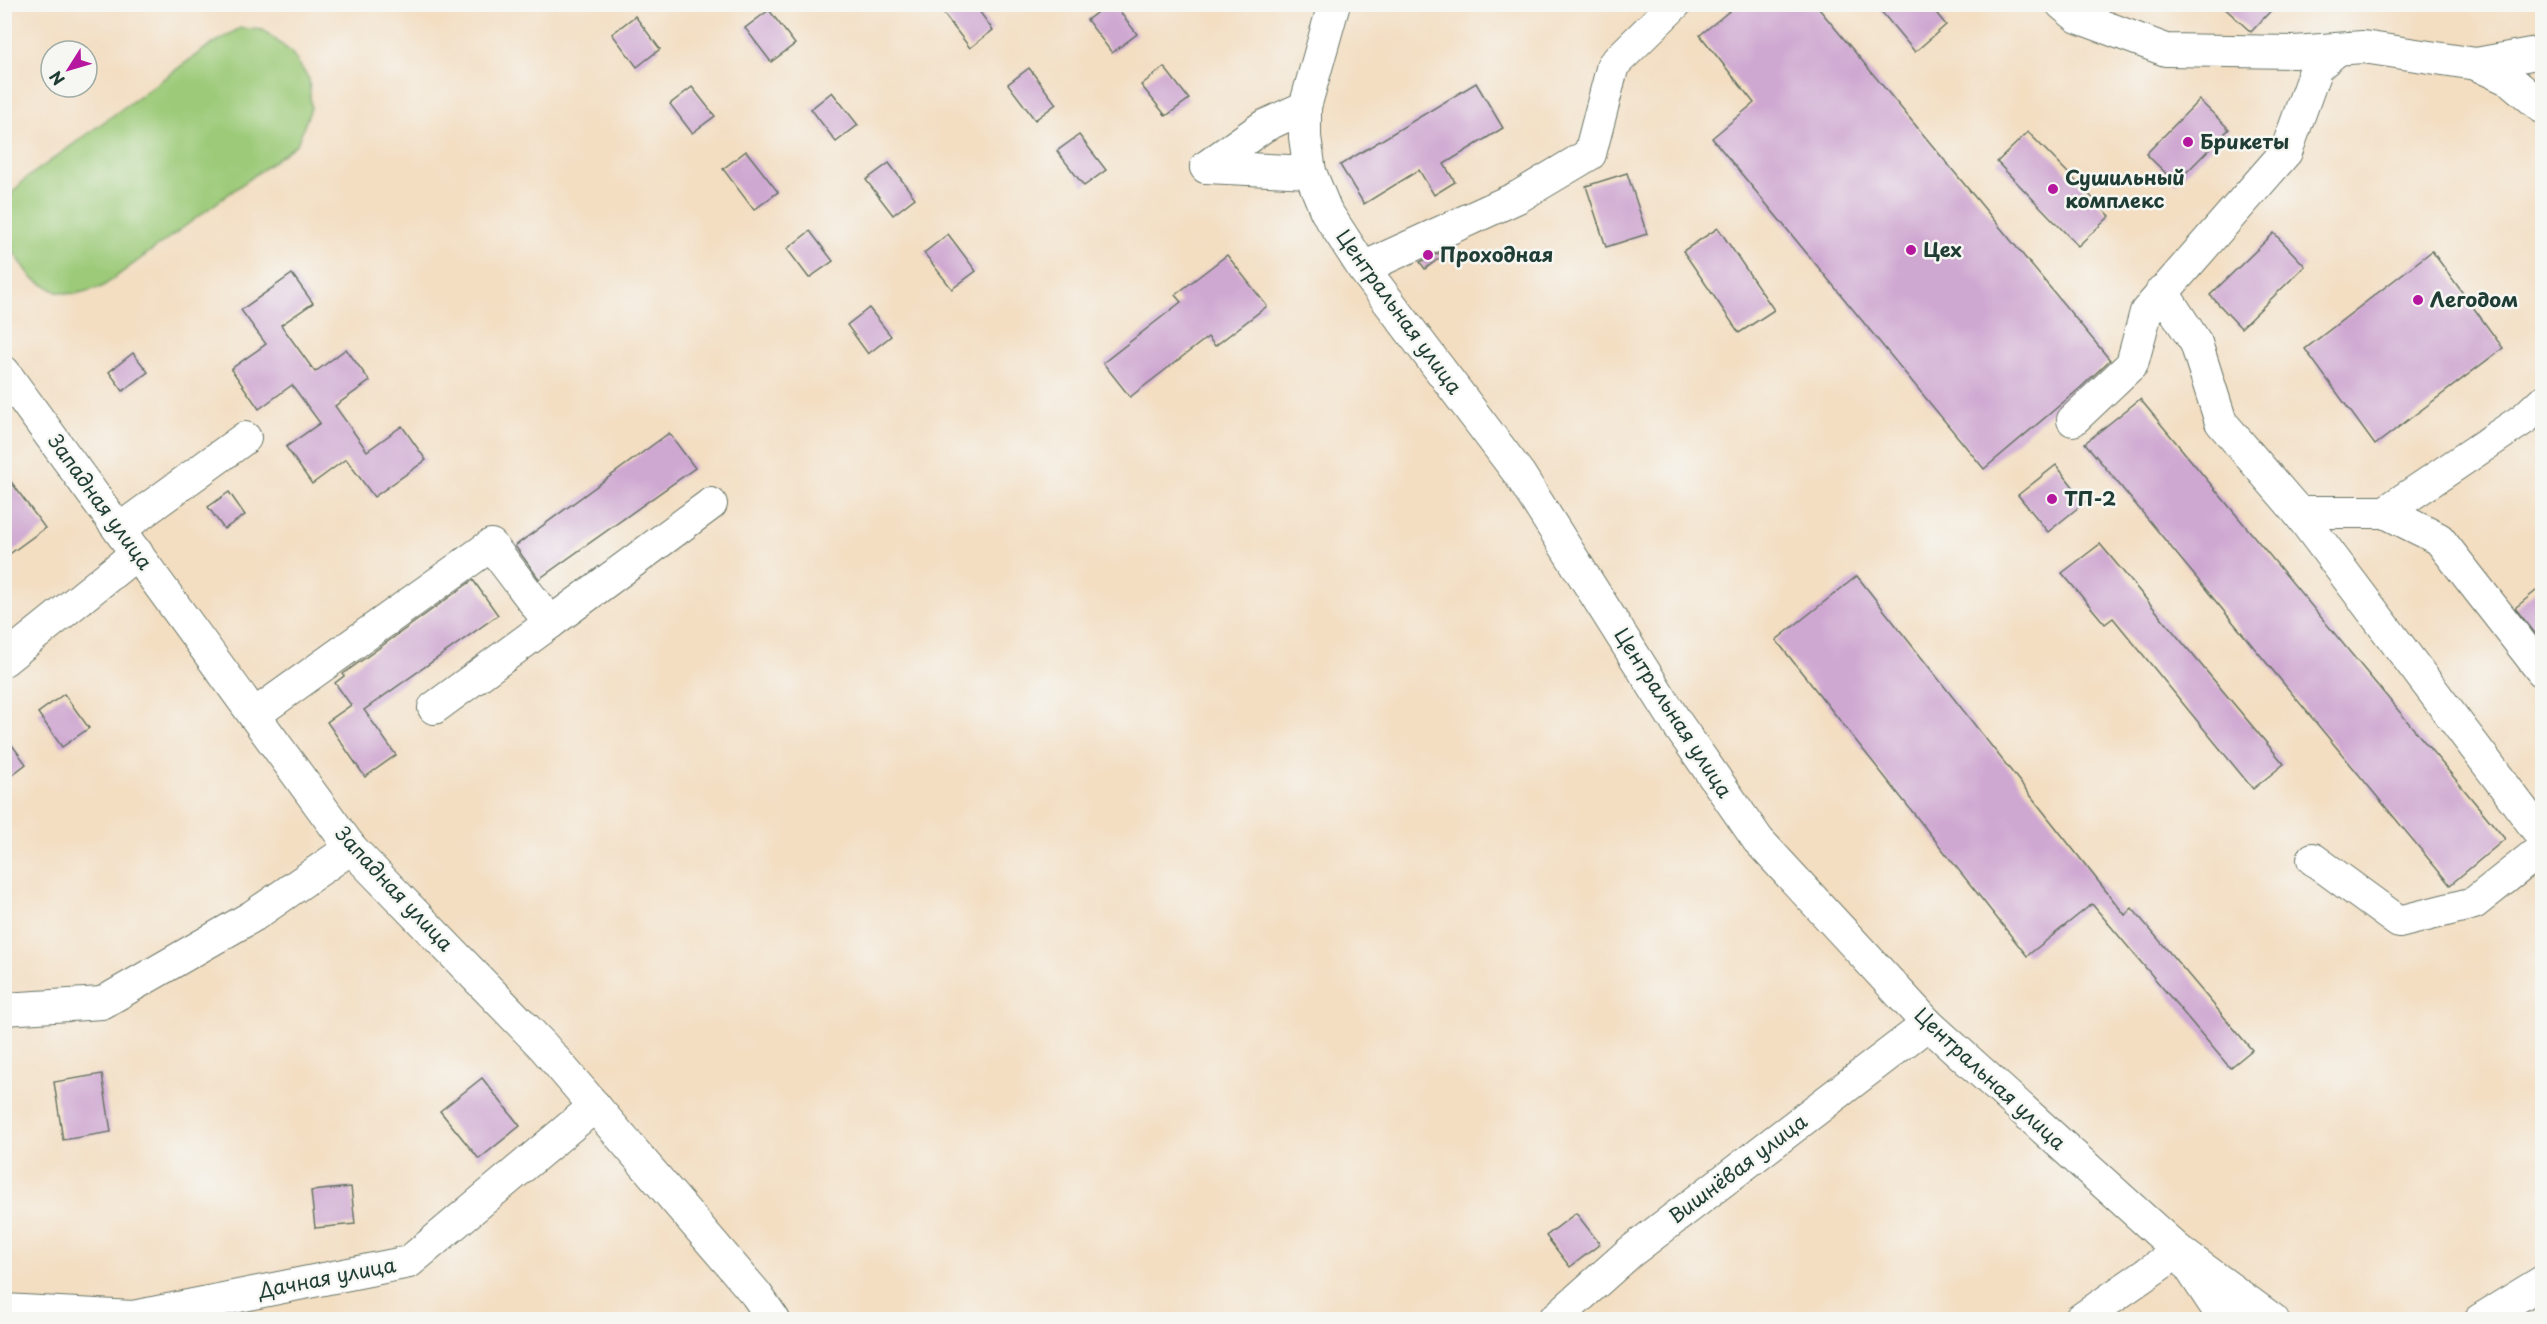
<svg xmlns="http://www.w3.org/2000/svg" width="2547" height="1324" viewBox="0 0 2547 1324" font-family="'Playpen Sans',sans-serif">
<rect width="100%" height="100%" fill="#f6f6f2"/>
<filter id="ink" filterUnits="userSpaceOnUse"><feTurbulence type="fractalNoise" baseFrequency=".0167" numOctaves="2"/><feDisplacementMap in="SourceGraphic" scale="12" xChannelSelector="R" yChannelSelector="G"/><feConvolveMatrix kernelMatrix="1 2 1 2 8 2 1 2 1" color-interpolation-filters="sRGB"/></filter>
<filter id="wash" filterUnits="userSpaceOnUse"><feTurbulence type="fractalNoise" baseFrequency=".008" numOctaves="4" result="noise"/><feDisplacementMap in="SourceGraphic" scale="24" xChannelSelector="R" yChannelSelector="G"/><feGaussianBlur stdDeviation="1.35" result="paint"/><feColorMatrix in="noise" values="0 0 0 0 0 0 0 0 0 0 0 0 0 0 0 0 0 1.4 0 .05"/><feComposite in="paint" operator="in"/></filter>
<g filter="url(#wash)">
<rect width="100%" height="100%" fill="#f3dec2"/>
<!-- green -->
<path fill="#9cca78" stroke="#5e8456" stroke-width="1.5" d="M240 28 263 30 291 52 309 79 311 108 297 144 102 287 75 294 57 292 33 279 14 253 5 223 11 194 24 180 206 48Z"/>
<g id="blocks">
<!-- building -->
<g fill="#cfa8d1">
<path d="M936 4H974L993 30 970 48Z"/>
<path d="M1108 4H1114L1137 34 1112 53 1087 20Z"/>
<path d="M1738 4H1815L2110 360 2079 389 1984 469 1712 138 1754 103 1700 35Z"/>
<path d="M1875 4H1929L1946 25 1915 52Z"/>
<path d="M2220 4H2277L2251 32Z"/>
<path d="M769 10 795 44 771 62 745 28Z"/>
<path d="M635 16 660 49 637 67 612 34Z"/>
<path d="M1164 67 1189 99 1166 116 1141 85Z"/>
<path d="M1029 68 1056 104 1035 120 1008 84Z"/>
<path d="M1476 83 1503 128 1444 164 1455 182 1434 195 1419 170 1364 204 1340 165Z"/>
<path d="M692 87 715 116 692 133 670 104Z"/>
<path d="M832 92 858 125 836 142 811 109Z"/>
<path d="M2199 100 2229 129 2176 183 2146 154Z"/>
<path d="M2028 132 2110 216 2078 246 1997 162Z"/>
<path d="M1079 135 1106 170 1084 186 1057 151Z"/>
<path d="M746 151 778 192 754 210 723 169Z"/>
<path d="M889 163 915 198 893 215 866 180Z"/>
<path d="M1627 173 1647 234 1606 247 1586 186Z"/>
<path d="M1718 228 1774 310 1739 333 1683 251Z"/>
<path d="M810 231 833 261 809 278 787 249Z"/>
<path d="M2274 233 2305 266 2241 328 2210 295Z"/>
<path d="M948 234 976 271 952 289 924 253Z"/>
<path d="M2432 251 2503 348 2375 445 2305 349Z"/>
<path d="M1439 253 1441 257 1425 269 1420 262Z"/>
<path d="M1227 255 1267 306 1215 346 1208 337 1130 397 1103 363 1181 302 1175 295Z"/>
<path d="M292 274 313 303 281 325 315 372 346 349 370 381 335 406 367 451 402 426 426 460 374 497 346 459 312 484 286 447 320 423 292 385 259 409 231 369 266 344 241 310Z"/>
<path d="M869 308 891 336 868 354 847 325Z"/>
<path d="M133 353 148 372 123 391 109 372Z"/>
<path d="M2140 399 2505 839 2450 885 2085 443Z"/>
<path d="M669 433 695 468 539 579 515 546Z"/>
<path d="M2056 465 2085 502 2048 532 2018 495Z"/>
<path d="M4 472 45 528 4 558Z"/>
<path d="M229 492 245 515 224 529 208 507Z"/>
<path d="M2100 544 2284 764 2253 789 2113 618 2105 624 2062 573Z"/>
<path d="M1857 576 2125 915 2132 908 2252 1050 2230 1068 2092 904 2027 956 1776 640Z"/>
<path d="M473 580 498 615 364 710 396 755 365 777 327 722 351 705 335 683 344 676 343 674Z"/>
<path d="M2542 586V642L2515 608Z"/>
<path d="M64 694 89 728 62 747 38 713Z"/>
<path d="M4 734 26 764 4 781Z"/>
<path d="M102 1074 111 1132 63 1140 54 1082Z"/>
<path d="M482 1078 520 1126 479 1159 440 1111Z"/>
<path d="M351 1187 355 1224 315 1228 311 1191Z"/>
<path d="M1576 1213 1600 1244 1570 1267 1546 1236Z"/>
</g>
</g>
</g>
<g filter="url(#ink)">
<use href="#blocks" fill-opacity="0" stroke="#697566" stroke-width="1.5"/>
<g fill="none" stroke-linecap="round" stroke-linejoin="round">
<!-- minor casing -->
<g stroke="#697566" stroke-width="34">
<g id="minor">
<path d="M1334 4 1305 107V137L1310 172 1326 211 1363 268 1520 475 1678 725 1758 840 1928 1024 2179 1251 2225 1320"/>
<path d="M2062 4 2078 17 2166 50 2294 52 2363 47 2476 64 2510 80 2542 107"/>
<path d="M2476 64 2542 52"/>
<path d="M1206 167 1264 126 1305 107"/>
<path d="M1206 167 1310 172"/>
<path d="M1363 268 1518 197 1590 154 1613 65 1675 4"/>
<path d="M2162 291 2196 343 2221 422 2298 512 2542 836"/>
<path d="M4 372 351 848 543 1046 756 1294 774 1320"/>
<path d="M2073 420 2132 364 2146 312 2286 152 2316 68 2338 49"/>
<path d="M2298 512H2385L2525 418 2542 402"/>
<path d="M2385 512 2439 539 2542 671"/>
<path d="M120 529 245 438"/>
<path d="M4 660 137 553"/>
<path d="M434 708 550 623"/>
<path d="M254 715 491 545 550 623 711 504"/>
<path d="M2313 859 2399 922 2474 903 2542 849"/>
<path d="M4 1009 102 1003 253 916 351 848"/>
<path d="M4 1310 133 1317 409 1262 595 1106"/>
<path d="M1554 1320 1629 1253 1928 1024"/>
<path d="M2080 1320 2179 1251 2273 1320"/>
<path d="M2480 1320 2542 1282"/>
</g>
</g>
<!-- minor -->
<use href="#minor" stroke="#fff" stroke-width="32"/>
</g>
</g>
<!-- markers -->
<g fill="#b5179e" stroke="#f6f6f2" stroke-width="2">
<circle cx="2188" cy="142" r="6"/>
<circle cx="2053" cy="189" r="6"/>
<circle cx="1911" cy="250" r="6"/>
<circle cx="1428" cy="255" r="6"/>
<circle cx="2418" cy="300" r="6"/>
<circle cx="2052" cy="499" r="6"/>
</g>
<g text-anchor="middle" stroke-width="5" stroke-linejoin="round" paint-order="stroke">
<!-- poi labels -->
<g font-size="20" font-weight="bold" fill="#1f3d34" stroke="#f6f6f2" text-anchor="start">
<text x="2200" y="149">Брикеты</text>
<text x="2065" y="185">Сушильный<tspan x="2065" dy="23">комплекс</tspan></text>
<text x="1923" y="257">Цех</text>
<text x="1440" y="262">Проходная</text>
<text x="2430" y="307">Легодом</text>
<text x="2064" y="506">ТП-2</text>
</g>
<!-- street labels -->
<g font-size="20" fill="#1f3d34" stroke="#f6f6f2">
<text transform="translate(1399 312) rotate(54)" y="7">Центральная улица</text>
<text transform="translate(100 502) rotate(54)" y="7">Западная улица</text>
<text transform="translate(1673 713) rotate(57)" y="7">Центральная улица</text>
<text transform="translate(394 889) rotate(47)" y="7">Западная улица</text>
<text transform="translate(1990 1079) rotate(43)" y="7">Центральная улица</text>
<text transform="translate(1738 1169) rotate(-37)" y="7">Вишнёвая улица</text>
<text transform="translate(327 1278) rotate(-11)" y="7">Дачная улица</text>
</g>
</g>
<!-- margin -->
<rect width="2547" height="1324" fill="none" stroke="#f6f6f2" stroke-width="24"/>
<!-- north arrow -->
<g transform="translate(69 69) rotate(233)"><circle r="28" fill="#f6f6f2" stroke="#a0aca6" stroke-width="1.5"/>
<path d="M0-4.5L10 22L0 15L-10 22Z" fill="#b5179e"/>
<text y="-9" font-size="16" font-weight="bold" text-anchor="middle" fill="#1f3d34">N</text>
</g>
</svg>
